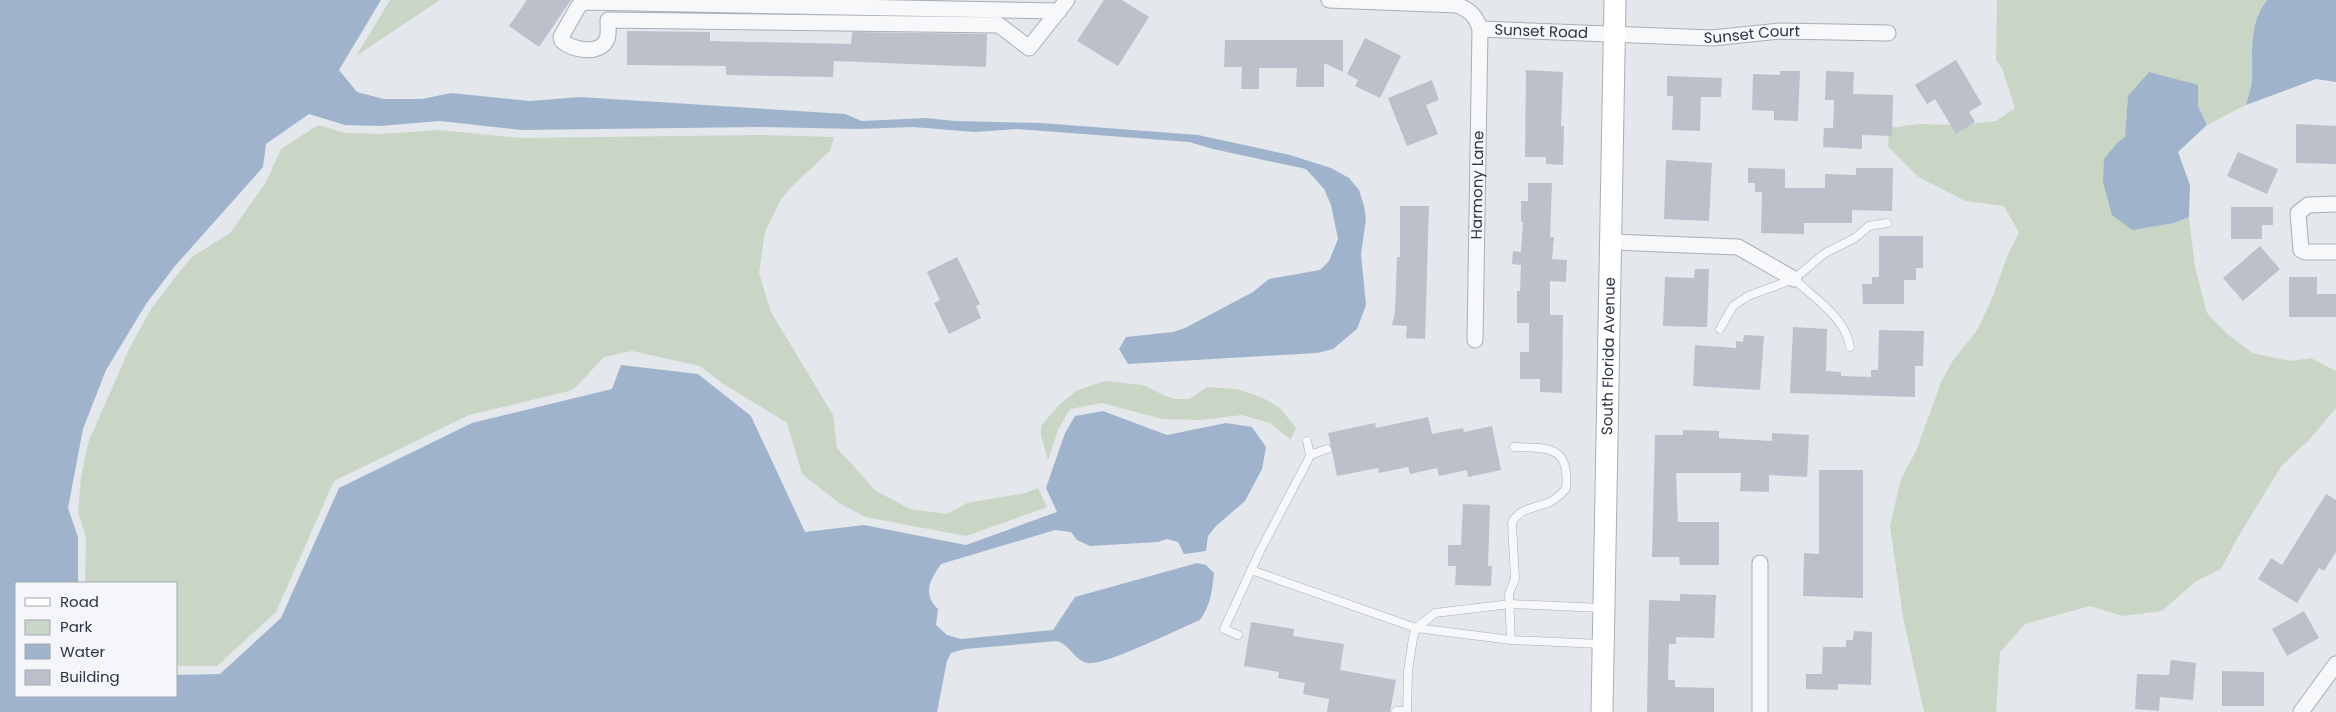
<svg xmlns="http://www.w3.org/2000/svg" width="2336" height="712" viewBox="0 0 2336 712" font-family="Poppins,sans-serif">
<rect width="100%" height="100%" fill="#e4e7ec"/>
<!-- green -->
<g fill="#c9d6c5">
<path d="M390 0H440L356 56Z"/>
<path d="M1997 0H2267C2248 24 2253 54 2252 81 2251 89 2248 97 2246 105L2207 125 2198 106 2128 96 2125 137 2117 143 2174 223 2189 217 2195 267 2207 313 2226 333 2252 353 2291 361 2311 358 2336 371V408L2309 440 2282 465 2238 537 2221 569 2195 582 2162 611 2122 616 2090 606 2025 624 2000 652 1996 712H1924L1903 617 1890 526 1901 479 1916 451 1942 380 1952 362 1978 329 1993 296 2008 254 2019 233 2004 206 1965 201 1917 176 1888 147 1889 128 1918 124 1962 125 1996 121 2015 108 2002 68 1996 60Z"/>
<path d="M318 125 345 133 380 134 440 130 521 138 759 135 834 137 830 151 790 188 780 201 765 232 759 273 771 312 833 415 837 448 876 491 910 509 947 514 967 503 1025 493 1038 488 1047 507 966 536 865 517 839 503 802 474 787 423 722 383 700 366 632 351 604 357 575 388 569 391 469 415 334 481 276 612 217 666H176V583H85L86 537 78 513 81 478 88 443 130 347 151 309 180 271 192 257 230 233 266 182 281 149Z"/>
<path d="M1104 381 1143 385 1163 395 1176 399H1189L1207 387 1237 389 1263 398 1280 408 1296 428 1290 441V439L1270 423 1242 415 1201 420 1162 419 1102 403 1070 409 1058 430 1048 460 1041 436V426L1058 406 1076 391Z"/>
</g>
<!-- water -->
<g fill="#9fb4cc">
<path d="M0 0H381L339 70 357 92 384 99H422L451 93 530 101 580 97 845 114 862 121 926 118 955 121 1041 123 1198 135 1290 155 1331 168 1349 178 1359 190 1364 206 1366 219 1361 254 1366 305 1357 329 1333 349 1317 353 1128 364 1119 349 1126 337 1173 332 1185 328 1253 292 1269 279 1320 270 1329 261 1338 239 1331 205 1324 189 1306 169 1213 149 1189 142 1017 129 975 132 913 127 859 129 759 127 521 130 440 121 379 126 345 125 309 114 266 144 263 167 175 266 146 304 106 370 83 429 68 508 78 537V583H16V696H176V675L220 674 281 618 339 488 472 423 612 389 621 365 698 374 751 416 805 532 864 525 966 545 1057 512 1046 488 1065 433 1075 416 1103 411 1167 435 1226 423 1252 427 1266 447 1262 469 1245 501 1216 526 1208 536 1206 551 1184 554 1178 542 1167 539 1158 542 1090 546 1077 540 1071 532 1055 530 941 564C930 580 922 594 938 609L936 625 947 635 961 639 1053 630 1075 597 1197 563 1206 565 1214 573C1212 591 1211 604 1200 620 1180 628 1105 666 1088 663 1075 661 1070 645 1057 641L965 649 951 653 947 661 937 712H0Z"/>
<path d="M2267 0H2336V82L2316 79 2246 105C2248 97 2251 89 2252 81 2253 54 2248 24 2267 0Z"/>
<path d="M2149 72 2198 85V106L2207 125 2178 152 2190 185 2189 217 2174 223 2132 230 2112 215 2103 182 2104 159 2117 143 2125 137 2128 96Z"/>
</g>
<!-- building -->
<g fill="#bbc0ca">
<path d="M527 0H571L539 47 509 26Z"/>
<path d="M1104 0H1122L1149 17 1118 66 1077 41Z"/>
<path d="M627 31 710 32V41L851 44 852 32 987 34 986 67 834 61 833 77 726 75V66L627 65Z"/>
<path d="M1365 38 1401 56 1380 98 1355 86 1358 80 1347 74Z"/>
<path d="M1225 40H1343V72L1324 63V87H1296L1297 68H1259V89H1241L1242 67H1224Z"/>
<path d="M1956 60 1982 104 1969 112 1975 122 1956 134 1935 99 1927 104 1915 85Z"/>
<path d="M1526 70 1563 72 1561 126H1564L1563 165 1546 164V157H1525Z"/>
<path d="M1780 71H1800L1798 121 1774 120V111L1752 110 1753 74 1780 75Z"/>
<path d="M1826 71 1854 72 1853 94 1893 95 1892 136 1862 135V149L1823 147 1824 128H1833L1834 100H1825Z"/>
<path d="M1667 76 1722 78 1721 97H1701L1700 131 1672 130 1673 96H1667Z"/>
<path d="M1432 80 1439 100 1426 105 1438 134 1407 146 1388 98Z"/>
<path d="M2296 124 2336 126V164L2296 163Z"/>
<path d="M2238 152 2278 169 2267 194 2227 176Z"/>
<path d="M1666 160 1712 163 1709 221 1664 219Z"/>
<path d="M1748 168 1785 169V188H1825V174L1856 175V168H1893L1892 211 1852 210V223H1804V234L1761 233 1762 192H1755V183H1748Z"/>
<path d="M1528 183H1552L1550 237H1554L1552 259 1567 260 1566 282 1550 281V315H1563L1562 393 1540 392V379H1520V352H1529V323H1517V291H1520L1521 265 1512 264 1513 251 1521 252 1523 222H1521V201H1528Z"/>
<path d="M1400 206H1429L1425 339 1406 338 1407 326 1392 325 1395 312 1397 257H1400Z"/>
<path d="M2231 207H2273V225H2262V239H2231Z"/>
<path d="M1879 236H1923V268H1916V280H1904V304H1863L1862 284H1872V277H1879Z"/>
<path d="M2260 246 2280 269 2243 301 2223 278Z"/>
<path d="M957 257 980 304 976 306 981 318 949 334 934 303 940 300 927 272Z"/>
<path d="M1695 269H1709L1707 327 1663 326 1665 277 1694 278Z"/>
<path d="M2289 277H2317V294H2336V317H2289Z"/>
<path d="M1793 327 1827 329 1826 371 1841 372V376L1871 377V370H1878L1879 330 1924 331 1923 366H1915V397L1790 393Z"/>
<path d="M1744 335 1764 336 1760 390 1693 386 1695 345 1736 348V341L1743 342Z"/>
<path d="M1428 417 1432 434 1463 428 1464 432 1492 426 1501 470 1468 477 1467 470 1439 476 1437 468 1410 474 1408 467 1379 473 1378 468 1337 476 1328 433 1375 423 1376 428Z"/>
<path d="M1683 430 1719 431V438L1772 441V433L1809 435 1807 477 1769 475V492L1740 491 1741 473H1676L1678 522H1719V565H1680L1679 557H1652L1655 435H1683Z"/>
<path d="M1819 470H1863V598L1803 596 1804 553 1819 554Z"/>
<path d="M2326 494 2336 500V552L2324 571 2319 568 2297 603 2258 579 2271 558 2282 565Z"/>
<path d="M1463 504 1490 505 1488 566H1492L1491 586 1455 585 1456 566H1448V545H1461Z"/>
<path d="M1680 594 1716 595 1714 638 1676 637V644H1669L1668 680H1675V687L1714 688V712H1647L1649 600 1680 601Z"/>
<path d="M2304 611 2319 638 2287 656 2272 629Z"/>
<path d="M1251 622 1294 629 1293 636 1344 644 1340 670 1396 680 1390 712H1327L1329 699 1303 694 1305 683 1278 678 1279 672 1244 666Z"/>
<path d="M1854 631 1872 632 1871 685 1838 684V690L1806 689V674H1822L1823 647H1846V640H1853Z"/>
<path d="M2171 660 2196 663 2193 700 2160 697 2159 711 2135 709 2137 674 2169 675Z"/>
<path d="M2222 671 2264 672V706H2222Z"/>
</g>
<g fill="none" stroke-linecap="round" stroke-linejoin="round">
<!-- lane casing -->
<g stroke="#a9aeb7" stroke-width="9">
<g id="lane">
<path d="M1794 279C1813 297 1846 318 1850 347"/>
<path d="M1720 329 1733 306 1748 296 1794 279 1825 253 1855 238 1869 226 1887 223"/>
<path d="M1310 455 1327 449"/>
<path d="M1251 570 1416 628 1511 640 1601 644"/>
<path d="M1238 635 1224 629 1261 549 1307 462 1310 455 1307 441"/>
<path d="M1511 640 1509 594 1515 579 1512 523C1518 508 1536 508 1550 502 1556 499 1561 494 1566 489 1570 445 1548 448 1514 447"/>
<path d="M1396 711H1407"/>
<path d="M1407 712 1408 671 1413 638 1416 628 1435 613 1510 604 1602 608"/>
</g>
</g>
<!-- street casing -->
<g stroke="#a9aeb7" stroke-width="17">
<g id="street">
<path id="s1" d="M1329 0 1457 5C1470 10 1476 16 1480 29L1712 38 1780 31 1888 33"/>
<path d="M1059 11 583 2 578 7 561 37 562 41C572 50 600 56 607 39 609 34 608 26 608 20L999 25 1029 48 1067 0"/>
<path d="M2336 204 2308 205 2298 213 2301 250 2305 252H2336"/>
<path d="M1611 242 1738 247 1794 279"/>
<path id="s2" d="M1475 340 1480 29"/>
<path d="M1760 563V712"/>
<path d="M2301 712 2336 664"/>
</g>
</g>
<!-- secondary casing -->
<g stroke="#a9aeb7" stroke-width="23">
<g id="secondary">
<path id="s3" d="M1602 712 1615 0"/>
</g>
</g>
<!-- lane -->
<use href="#lane" stroke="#f7f8fa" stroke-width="8"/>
<!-- street -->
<use href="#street" stroke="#f7f8fa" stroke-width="15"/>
<!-- secondary -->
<use href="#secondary" stroke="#fff" stroke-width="21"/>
</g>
<g text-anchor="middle" stroke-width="5" stroke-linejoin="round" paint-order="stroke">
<!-- street labels -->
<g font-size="15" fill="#2b3445" stroke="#f4f6f9">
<text dy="5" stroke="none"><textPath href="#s1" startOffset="224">Sunset Road</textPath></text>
<text dy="5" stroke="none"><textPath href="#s1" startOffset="435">Sunset Court</textPath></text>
<text dy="5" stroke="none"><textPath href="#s2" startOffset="155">Harmony Lane</textPath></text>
<text dy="5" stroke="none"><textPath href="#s3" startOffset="356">South Florida Avenue</textPath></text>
</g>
</g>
<!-- legend -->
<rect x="15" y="582" width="162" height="115" fill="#f4f6f9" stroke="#a4a8b1"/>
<rect x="25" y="598" width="25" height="8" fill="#ffffff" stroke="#a4a8b1"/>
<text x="60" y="607" font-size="15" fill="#2b3445">Road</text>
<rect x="25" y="620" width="25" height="15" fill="#c9d6c5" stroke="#a4a8b1"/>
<text x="60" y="632" font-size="15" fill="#2b3445">Park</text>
<rect x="25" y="644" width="25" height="15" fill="#9fb4cc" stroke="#a4a8b1"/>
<text x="60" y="657" font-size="15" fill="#2b3445">Water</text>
<rect x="25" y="670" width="25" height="15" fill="#bbc0ca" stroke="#a4a8b1"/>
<text x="60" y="682" font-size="15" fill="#2b3445">Building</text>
</svg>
